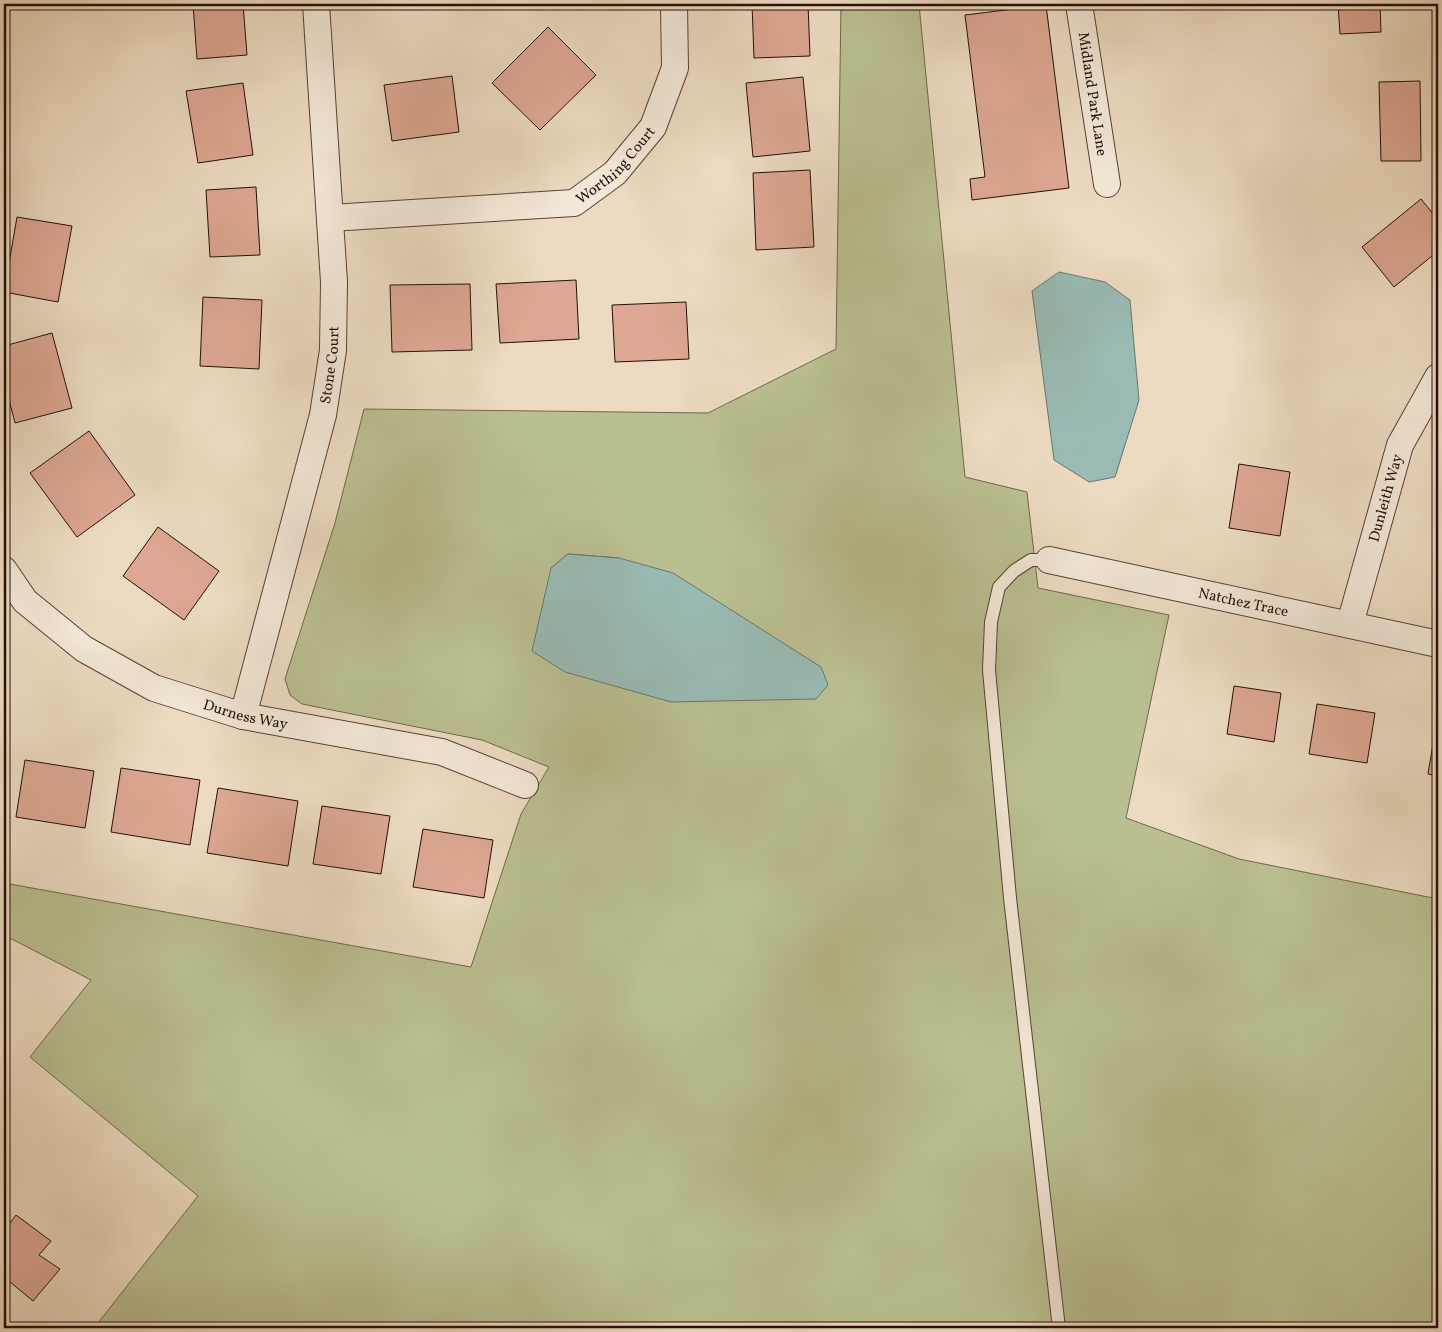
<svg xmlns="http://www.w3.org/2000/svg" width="1442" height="1332" viewBox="0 0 1442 1332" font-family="Vollkorn,serif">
<rect width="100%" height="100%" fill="#ecdbc1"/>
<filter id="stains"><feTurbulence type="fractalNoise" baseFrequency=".004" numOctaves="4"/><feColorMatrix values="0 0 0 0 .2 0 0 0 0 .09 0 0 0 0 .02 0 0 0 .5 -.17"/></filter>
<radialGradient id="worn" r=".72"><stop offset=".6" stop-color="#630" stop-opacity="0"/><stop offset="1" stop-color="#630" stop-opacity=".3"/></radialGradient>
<!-- green -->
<path fill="#babf91" stroke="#70674c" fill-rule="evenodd" d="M841 4H919L965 477 1027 492 1038 588 1169 615 1126 818 1239 859 1438 899V1328H94L198 1196 30 1057 91 980 4 935V883L471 967 521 814 549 767 482 740 302 704 290 695 285 679 335 523 364 409 708 413 836 349ZM568 554 619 558 551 568Z"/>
<!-- water -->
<g fill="#99bbb4" stroke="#6b766f">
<path d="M1059 272 1105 282 1130 300 1139 400 1115 477 1089 482 1054 460 1032 291Z"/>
<path d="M568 554 619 558 673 573 821 667 828 685 816 699 671 702 565 672 532 651 551 568Z"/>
</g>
<!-- building -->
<g fill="#dda793" stroke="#260f07">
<path d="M193 4H243L247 55 197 59Z"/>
<path d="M390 4H447L390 6Z"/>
<path d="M752 4H808L810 56 754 58Z"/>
<path d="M1338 4H1380L1381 32 1340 34Z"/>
<path d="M1046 5 1069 188 972 200 970 179 985 177 965 15Z"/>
<path d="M548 27 596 75 540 130 492 83Z"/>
<path d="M452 76 459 132 392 141 384 85Z"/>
<path d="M803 77 810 151 753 157 746 83Z"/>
<path d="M1420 81 1421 161H1381L1379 82Z"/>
<path d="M243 83 253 155 198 163 186 91Z"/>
<path d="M810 170 814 247 756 250 753 173Z"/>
<path d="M256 187 260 255 210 257 206 190Z"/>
<path d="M1421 199 1438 220V251L1394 287 1362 247Z"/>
<path d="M17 217 72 226 58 302 4 292Z"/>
<path d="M576 280 579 339 500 343 496 284Z"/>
<path d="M470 284 472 350 392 352 390 285Z"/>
<path d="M203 297 262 300 259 369 200 366Z"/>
<path d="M686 302 689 359 615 362 612 305Z"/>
<path d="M52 333 72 408 15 423 4 380V346Z"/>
<path d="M89 431 135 495 77 537 30 473Z"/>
<path d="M1239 464 1290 472 1280 536 1229 528Z"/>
<path d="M158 527 219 571 184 620 123 576Z"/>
<path d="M1234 686 1281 693 1274 742 1227 734Z"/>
<path d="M1317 704 1375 713 1367 763 1309 754Z"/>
<path d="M1435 732 1438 733V776L1428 774Z"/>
<path d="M25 760 94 771 85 828 16 817Z"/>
<path d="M121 768 200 780 190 845 111 832Z"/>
<path d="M218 788 298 801 288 866 207 853Z"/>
<path d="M322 806 390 816 381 874 313 864Z"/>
<path d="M423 829 493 840 484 898 413 887Z"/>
<path d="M16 1215 51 1241 39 1255 60 1269 33 1301 4 1277V1231Z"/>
</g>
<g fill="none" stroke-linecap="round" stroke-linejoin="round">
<!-- lane casing -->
<g stroke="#584236" stroke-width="14">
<path id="lane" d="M1049 560H1031L1014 571 999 587 991 622 989 670 1010 898 1059 1328"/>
</g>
<!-- street casing -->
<g stroke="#584236" stroke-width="28">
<g id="street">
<path id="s1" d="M1079 4 1107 184"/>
<path id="s2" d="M330 218 574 203 615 173 653 127 675 68 674 4"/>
<path id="s3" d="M1049 560 1438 644"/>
<path id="s4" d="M4 570 25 601 84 649 154 688 243 716 442 752 525 785"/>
<path id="s5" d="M1350 624 1400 445 1438 377"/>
<path id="s6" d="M243 716 323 415 333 350 334 282 316 4"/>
</g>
</g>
<!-- lane -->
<use href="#lane" stroke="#f3e8d7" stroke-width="12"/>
<!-- street -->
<use href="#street" stroke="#f3e8d7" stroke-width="26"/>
</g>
<g text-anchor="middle" stroke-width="4" stroke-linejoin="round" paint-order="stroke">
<!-- street labels -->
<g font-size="15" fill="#260f07" stroke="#f3e8d7">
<text dy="5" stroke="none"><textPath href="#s1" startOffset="91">Midland Park Lane</textPath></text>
<text dy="5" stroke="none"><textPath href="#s2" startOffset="301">Worthing Court</textPath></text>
<text dy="5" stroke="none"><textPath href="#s6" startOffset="362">Stone Court</textPath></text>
<text dy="5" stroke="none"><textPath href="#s5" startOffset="131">Dunleith Way</textPath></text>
<text dy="5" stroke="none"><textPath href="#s3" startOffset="199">Natchez Trace</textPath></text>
<text dy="5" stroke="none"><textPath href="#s4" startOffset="289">Durness Way</textPath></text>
</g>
</g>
<!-- margin -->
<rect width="1442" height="1332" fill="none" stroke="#ecdbc1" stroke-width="20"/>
<rect x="5" y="5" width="1432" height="1322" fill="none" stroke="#260f07" stroke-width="2.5"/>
<rect x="10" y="10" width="1422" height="1312" fill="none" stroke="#260f07"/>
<rect width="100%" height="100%" filter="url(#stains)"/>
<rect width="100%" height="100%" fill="url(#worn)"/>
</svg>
